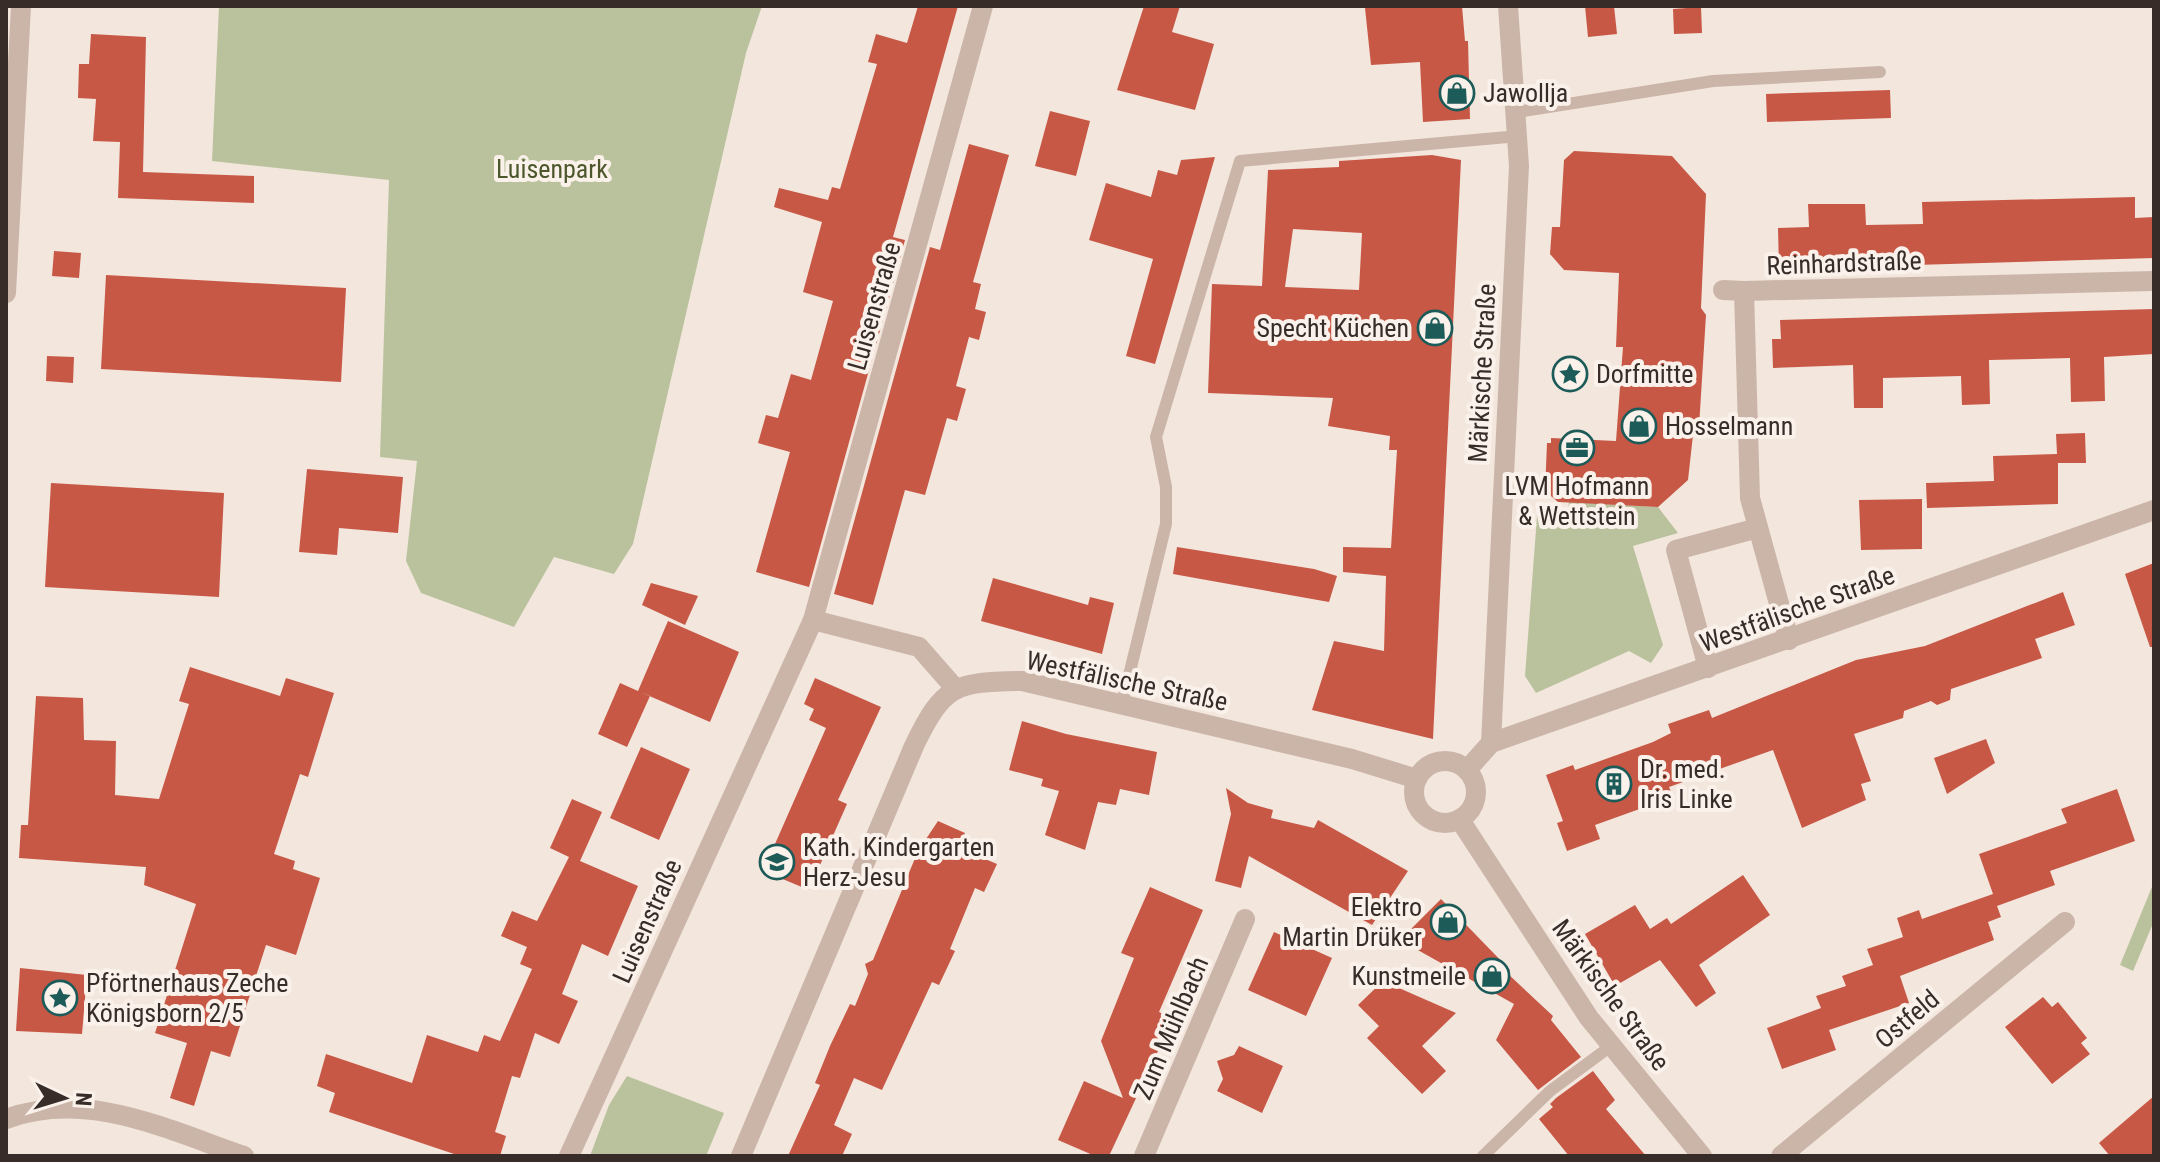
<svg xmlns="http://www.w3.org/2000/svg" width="2160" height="1162" viewBox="0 0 2160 1162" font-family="'Roboto Condensed',sans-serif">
<rect width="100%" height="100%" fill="#f3e6dd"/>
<!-- green -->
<g fill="#bac29d">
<path d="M219 6H762L746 53 633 544 614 574 554 557 514 627 421 593 406 561 417 461 380 457 389 180 212 161Z"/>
<path d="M1569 502 1658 507 1678 533 1633 546 1663 645 1651 663 1629 651 1536 693 1525 676 1537 516 1567 517Z"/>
<path d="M2154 882V921L2133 971 2120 965Z"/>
<path d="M627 1076 724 1113 706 1156H590L609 1105Z"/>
</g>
<!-- building -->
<g fill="#c85846" fill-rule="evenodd">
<path d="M918 6H958L893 237 905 240 809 587 756 572 790 452 758 443 766 415 778 418 791 374 811 380 833 301 803 292 822 222 774 207 779 188 828 200 832 187 840 189 877 64 868 62 876 34 907 43Z"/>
<path d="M1144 6H1180L1172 32 1214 44 1195 110 1117 90Z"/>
<path d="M1379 6H1462L1465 41H1468L1470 119 1423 122 1420 62 1371 65 1365 8Z"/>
<path d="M1585 6H1614L1617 34 1588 37Z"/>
<path d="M1701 7 1702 33 1674 34 1673 9Z"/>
<path d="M91 34 146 37 143 172 254 176V203L118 198 120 142 93 141 96 99 78 98 79 64H89Z"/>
<path d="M1890 90 1891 118 1767 122 1766 94Z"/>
<path d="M1050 111 1090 121 1076 176 1035 166Z"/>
<path d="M969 144 1009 155 973 282 981 284 975 309 986 312 979 340 969 337 956 386 966 389 957 421 947 418 925 495 905 490 873 605 834 594 930 247 940 250Z"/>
<path d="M1574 151 1672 156 1706 194 1701 308 1706 315 1699 427 1694 426 1688 480 1658 507 1558 502 1545 491 1547 443H1551V438L1616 441 1623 347H1616L1619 273 1564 270 1550 254 1552 227H1560L1564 160Z"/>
<path d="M1432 155 1461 160 1433 739 1312 710 1334 641 1384 651 1386 576 1343 572V547L1391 548 1397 450H1389L1390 436 1328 426 1333 398 1208 393 1212 284 1262 286 1268 170 1339 167V161ZM1293 229 1362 233 1359 290 1285 287Z"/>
<path d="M1215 157 1155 364 1126 356 1153 259 1089 240 1106 183 1151 197 1158 170 1177 175 1181 160Z"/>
<path d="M2135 197V218L2154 217V258L1779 269 1778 228 1809 227 1808 204H1865L1866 225 1923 224 1922 202Z"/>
<path d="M54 251 81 253 79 278 52 276Z"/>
<path d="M106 275 346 288 341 382 101 369Z"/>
<path d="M2154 309V354L2104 357 2105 401 2071 402 2070 358 1989 360 1990 404 1962 405 1961 376 1883 378V408H1854L1853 365 1773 368 1772 339H1781L1780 320Z"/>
<path d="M47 356 74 357 73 383 46 381Z"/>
<path d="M2085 433 2086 463H2058V504L1927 508 1926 483 1994 481 1993 456 2057 454 2056 434Z"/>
<path d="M307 469 403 477 398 533 339 528 337 555 299 552Z"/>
<path d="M51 483 224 493 219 597 45 587Z"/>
<path d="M1922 499V549L1861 550 1859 500Z"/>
<path d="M1177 547 1314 569 1337 576 1329 602 1173 574Z"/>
<path d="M2154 563V647H2150L2125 574Z"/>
<path d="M993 578 1088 605 1090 597 1114 603 1102 654 981 621Z"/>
<path d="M651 583 698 596 685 625 642 605Z"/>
<path d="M2063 592 2075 625 2035 639 2042 658 1951 689 1950 700 1937 705 1931 701 1904 711 1903 718 1854 734 1871 781 1861 784 1866 800 1802 828 1773 750 1669 787 1673 797 1595 825 1600 839 1567 851 1557 823 1563 821 1546 775 1573 765 1575 770 1653 742 1671 733 1668 724 1709 710 1712 718 1856 660 1925 646Z"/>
<path d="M668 621 739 652 710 722 640 692 650 696 627 747 598 734 620 683 638 691Z"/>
<path d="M190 667 280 696 286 678 334 693 308 777 300 774 274 854 295 861 293 869 320 878 296 955 266 945 230 1057 211 1051 194 1106 170 1098 187 1043 155 1033 196 904 144 885 146 867 19 858 21 825H28L36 696 83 698 84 740 116 741 115 795 159 799 189 704 179 701Z"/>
<path d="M815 678 881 707 838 800 847 804 809 890 773 875 785 848 775 844 826 728 809 720 814 709 804 704Z"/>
<path d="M1022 721 1066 734 1157 752 1149 795 1120 789 1116 805 1098 802 1085 850 1045 835 1059 791 1041 786 1043 779 1009 770Z"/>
<path d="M1986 739 1995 763 1947 794 1934 758Z"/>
<path d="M641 747 690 769 659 840 610 818Z"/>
<path d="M1226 788 1248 803 1273 810 1271 818 1314 828 1318 820 1408 871 1372 925 1249 856 1241 888 1215 881 1231 814Z"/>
<path d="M2117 789 2135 841 2050 871 2055 885 1997 906 2001 917 1988 922 1994 940 1900 976 1909 1003 1829 1030 1836 1050 1782 1069 1767 1028 1821 1008 1816 996 1846 986 1842 976 1873 965 1867 949 1903 937 1897 918 1919 910 1922 919 1993 894 1979 854 2067 823 2061 809Z"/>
<path d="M572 799 602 812 580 861 638 886 608 956 582 944 562 994 578 1001 559 1044 535 1033 520 1078 512 1076 495 1132 506 1136 500 1156H460L329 1112 335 1093 317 1086 326 1054 412 1083 427 1035 478 1052 484 1035 500 1041 532 969 520 964 527 947 501 936 512 911 537 921 569 857 550 848Z"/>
<path d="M938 821 965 833 959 848 997 864 984 892 975 888 950 949 955 951 939 985 932 982 882 1090 854 1078 834 1125 852 1134 842 1156H788L820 1085 815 1083 830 1046 850 1004 855 1006 868 974 865 964 873 960 918 851Z"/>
<path d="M1743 875 1770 915 1699 965 1716 993 1696 1007 1660 960 1615 986 1585 934 1635 905 1650 929 1667 918 1671 924Z"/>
<path d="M1150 887 1203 910 1159 1012 1173 1019 1109 1156H1095L1058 1140 1084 1081 1123 1098 1101 1041 1134 958 1121 953Z"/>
<path d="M1441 899 1510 970 1507 973 1553 1016 1551 1020 1581 1057 1538 1090 1496 1040 1514 1004 1400 940Z"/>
<path d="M1274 932 1332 958 1306 1016 1248 990Z"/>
<path d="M20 968 87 975 82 1034 16 1031Z"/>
<path d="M1383 981 1456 1013 1422 1046 1446 1071 1422 1094 1367 1038 1379 1026 1358 1005Z"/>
<path d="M2043 997 2052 1007 2058 1002 2079 1028 2087 1038 2081 1043 2090 1054 2052 1084 2005 1027Z"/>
<path d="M1239 1046 1283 1066 1262 1113 1217 1091 1223 1079 1217 1061 1234 1055Z"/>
<path d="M1593 1071 1615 1100 1606 1109 1646 1156H1569L1539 1119 1553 1107 1550 1104 1556 1098Z"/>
<path d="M2154 1096V1156H2110L2099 1143Z"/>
</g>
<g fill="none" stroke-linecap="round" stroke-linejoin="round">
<!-- lane -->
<g stroke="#cbb5a9" stroke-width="12">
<path d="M1517 112 1713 81 1880 72"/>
<path d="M1122 704 1166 524V487L1156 437 1240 161 1519 136"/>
<path d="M1483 1156 1550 1091 1611 1046"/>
</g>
<!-- street -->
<g stroke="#cbb5a9" stroke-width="20">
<path d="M1723 290 1744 291"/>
<path d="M6 293 21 6"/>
<path d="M813 620 919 647 954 687"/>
<path d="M1789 640 1750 498 1744 291 2154 281"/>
<path d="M1708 668 1676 550 1758 528"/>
<path d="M1491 743 1519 166 1508 6"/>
<circle cx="1445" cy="792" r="31"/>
<path d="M1467 770 1491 743 2154 510"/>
<path d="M1460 820 1589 1018 1702 1156"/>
<path d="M6 1119C87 1089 168 1130 244 1156"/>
<path d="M569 1156 813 620 983 6"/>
<path d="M741 1156 914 746C944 684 955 682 1022 681L1352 759 1417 779"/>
<path d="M1144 1156 1245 919"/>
<path d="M1781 1156 2065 922"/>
</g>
</g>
<!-- icons -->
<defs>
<g id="shop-ring" transform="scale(1.8)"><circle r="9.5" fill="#faf1ea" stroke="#1d5b59" stroke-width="1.5"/><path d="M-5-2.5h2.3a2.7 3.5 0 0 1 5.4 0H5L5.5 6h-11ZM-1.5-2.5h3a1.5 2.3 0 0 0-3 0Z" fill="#1d5b59"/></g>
<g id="sight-ring" transform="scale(1.8)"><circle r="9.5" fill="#faf1ea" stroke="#1d5b59" stroke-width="1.5"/><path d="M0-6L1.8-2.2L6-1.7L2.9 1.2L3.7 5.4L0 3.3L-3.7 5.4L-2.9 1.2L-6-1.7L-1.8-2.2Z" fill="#1d5b59"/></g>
<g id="office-ring" transform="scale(1.8)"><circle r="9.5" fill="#faf1ea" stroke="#1d5b59" stroke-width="1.5"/><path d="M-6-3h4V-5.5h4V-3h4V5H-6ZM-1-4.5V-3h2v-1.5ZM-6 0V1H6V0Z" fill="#1d5b59"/></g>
<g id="building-ring" transform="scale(1.8)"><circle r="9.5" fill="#faf1ea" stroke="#1d5b59" stroke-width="1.5"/><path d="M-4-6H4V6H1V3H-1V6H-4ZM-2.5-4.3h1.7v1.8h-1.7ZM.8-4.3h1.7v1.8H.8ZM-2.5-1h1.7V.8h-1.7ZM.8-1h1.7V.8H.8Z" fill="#1d5b59"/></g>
<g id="school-ring" transform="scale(1.8)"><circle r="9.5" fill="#faf1ea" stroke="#1d5b59" stroke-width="1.5"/><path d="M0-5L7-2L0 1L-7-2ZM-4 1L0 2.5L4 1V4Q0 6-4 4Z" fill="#1d5b59"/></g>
</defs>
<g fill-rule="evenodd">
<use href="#shop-ring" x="1457" y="93"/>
<use href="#shop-ring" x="1435" y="328"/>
<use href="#sight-ring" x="1570" y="374"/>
<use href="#shop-ring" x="1639" y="426"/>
<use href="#office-ring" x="1577" y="448"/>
<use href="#building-ring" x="1614" y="784"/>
<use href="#school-ring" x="777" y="862"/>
<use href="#shop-ring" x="1448" y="922"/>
<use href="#shop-ring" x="1492" y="976"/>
<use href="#sight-ring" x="60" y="998"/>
</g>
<g text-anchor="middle" stroke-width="8" stroke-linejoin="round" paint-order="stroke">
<!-- poi labels -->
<g font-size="26" fill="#382c29" stroke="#faf1ea" text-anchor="start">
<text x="1483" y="102">Jawollja</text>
<text x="1409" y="337" text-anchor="end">Specht Küchen</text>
<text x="1596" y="383">Dorfmitte</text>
<text x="1665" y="435">Hosselmann</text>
<text x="1577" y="495" text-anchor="middle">LVM Hofmann<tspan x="1577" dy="30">&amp; Wettstein</tspan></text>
<text x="1640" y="778">Dr. med.<tspan x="1640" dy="30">Iris Linke</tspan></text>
<text x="803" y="856">Kath. Kindergarten<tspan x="803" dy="30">Herz-Jesu</tspan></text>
<text x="1422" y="916" text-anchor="end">Elektro<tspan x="1422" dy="30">Martin Drüker</tspan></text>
<text x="1466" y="985" text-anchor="end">Kunstmeile</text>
<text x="86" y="992">Pförtnerhaus Zeche<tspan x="86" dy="30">Königsborn 2/5</tspan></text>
</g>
<!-- park labels -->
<g font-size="26" fill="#4c572c" stroke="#faf1ea">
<text x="552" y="178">Luisenpark</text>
</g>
<!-- street labels -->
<g font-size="26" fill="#382c29" stroke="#faf1ea">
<text transform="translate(1844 263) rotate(-2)" y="9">Reinhardstraße</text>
<text transform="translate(874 306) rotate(-74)" y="9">Luisenstraße</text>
<text transform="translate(1482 373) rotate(-87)" y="9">Märkische Straße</text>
<text transform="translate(1797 609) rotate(-20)" y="9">Westfälische Straße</text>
<text transform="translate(1127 681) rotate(12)" y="9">Westfälische Straße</text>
<text transform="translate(647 921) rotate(-66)" y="9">Luisenstraße</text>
<text transform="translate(1611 995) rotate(54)" y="9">Märkische Straße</text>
<text transform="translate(1907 1019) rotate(-40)" y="9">Ostfeld</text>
<text transform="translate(1171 1028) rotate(-67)" y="9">Zum Mühlbach</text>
</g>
</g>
<!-- border -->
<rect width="2160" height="1162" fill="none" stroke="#382c29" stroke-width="16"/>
<!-- north arrow -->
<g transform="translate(64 1098) rotate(94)" stroke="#faf1ea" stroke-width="6" paint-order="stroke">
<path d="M0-6L14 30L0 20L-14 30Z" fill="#382c29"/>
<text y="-12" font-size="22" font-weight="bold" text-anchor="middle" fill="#382c29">N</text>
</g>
</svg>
